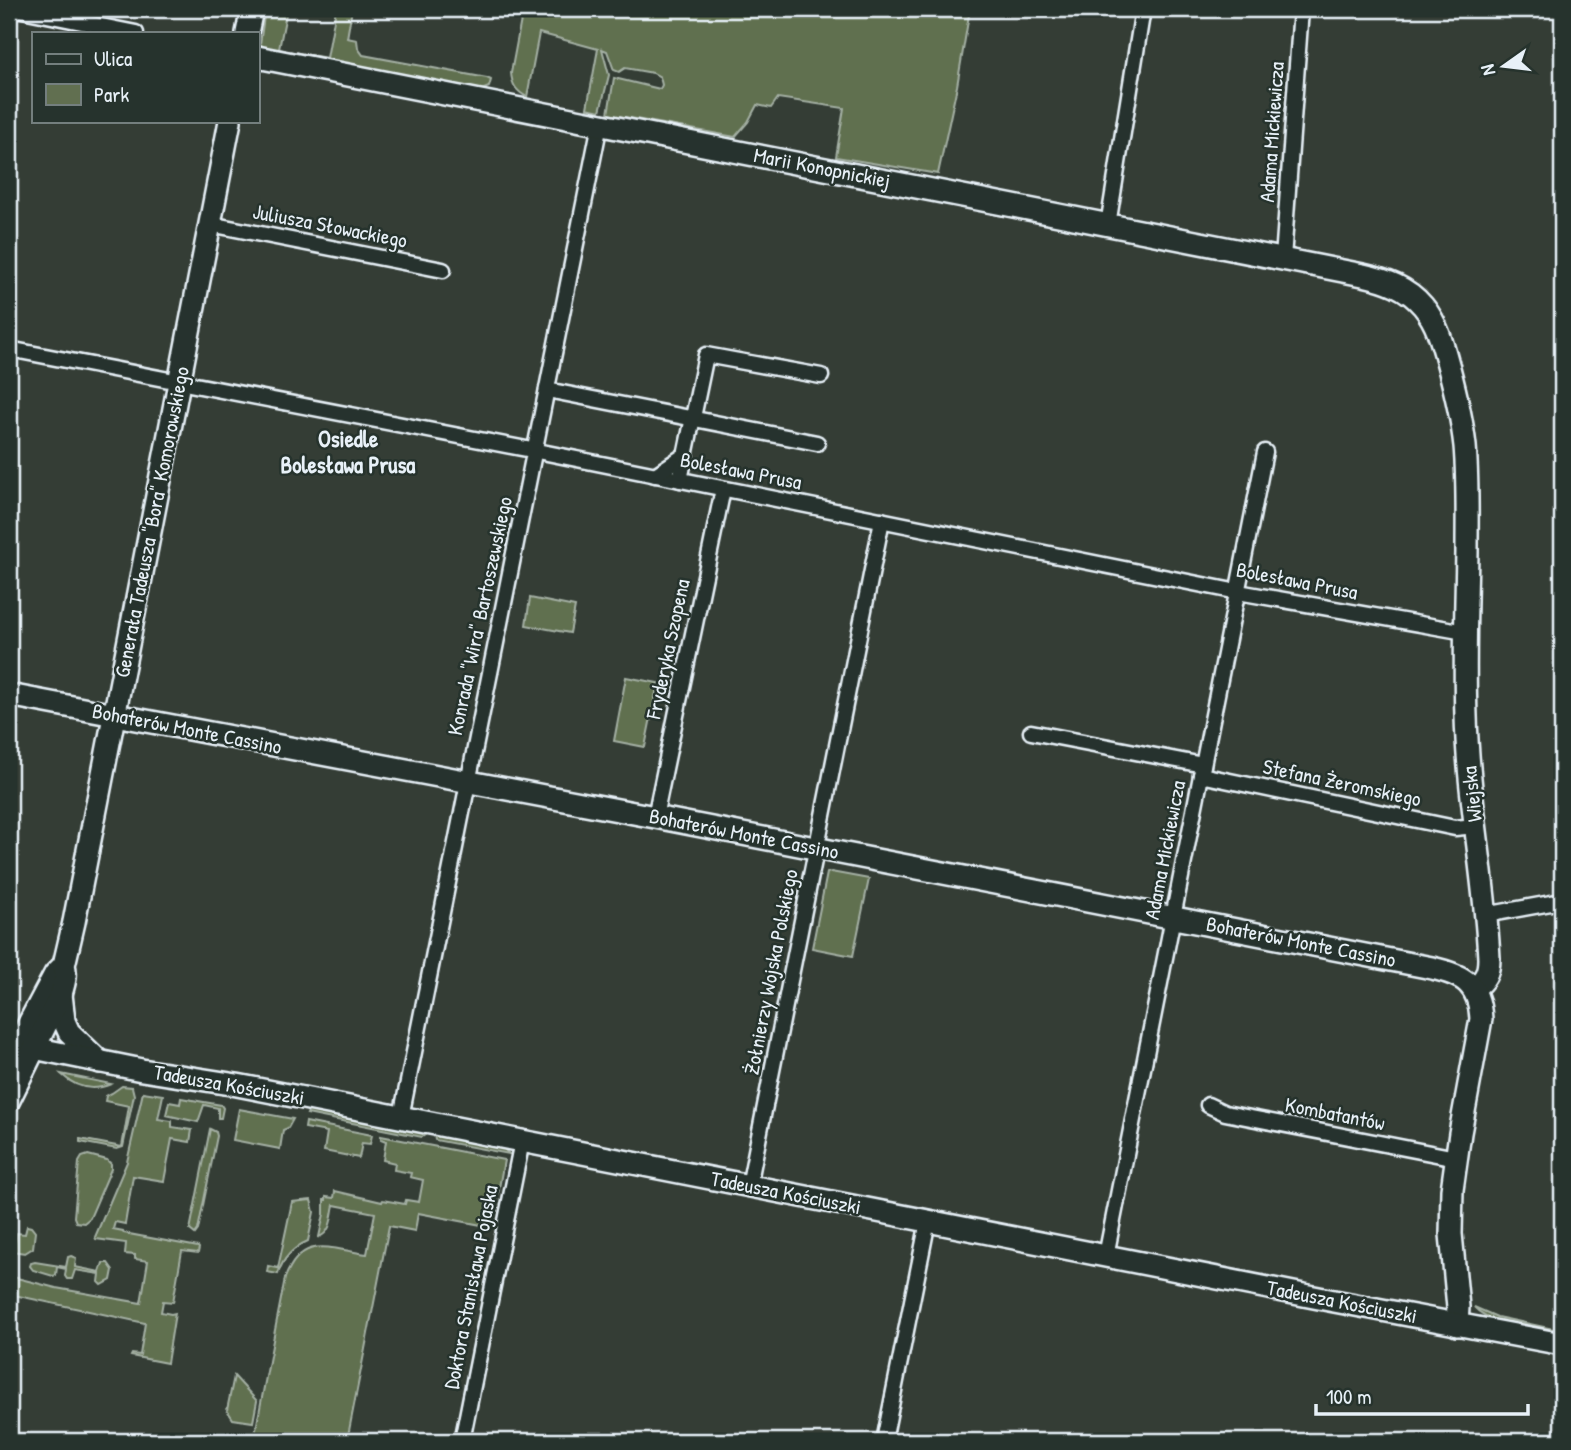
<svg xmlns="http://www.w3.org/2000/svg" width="1571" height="1450" viewBox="0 0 1571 1450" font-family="'Patrick Hand',sans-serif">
<rect width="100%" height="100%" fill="#343d35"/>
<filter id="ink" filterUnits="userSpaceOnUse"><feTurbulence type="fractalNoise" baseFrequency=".0143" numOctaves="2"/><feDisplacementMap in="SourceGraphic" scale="14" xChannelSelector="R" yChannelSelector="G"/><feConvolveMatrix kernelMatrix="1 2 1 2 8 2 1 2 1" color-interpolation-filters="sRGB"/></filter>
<g filter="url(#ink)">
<!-- green -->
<g fill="#616f50" stroke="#a4b0a4" stroke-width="2">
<path d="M265 9H287L279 49 285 50V53L268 49 260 44Z"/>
<path d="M336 9H352L347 38 357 40 358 48 363 55 487 78 491 80 489 87 479 91 287 53 288 51 327 58Z"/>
<path d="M523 9H970L957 86 938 174 836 157 844 108 778 98 771 108 757 105 748 122 735 137 608 114 614 78 660 89 662 85 660 77 653 73 625 68 619 72 614 70 607 51 602 49 609 75 600 111 587 108 598 49 539 33 527 97C516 91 512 85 511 73Z"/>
<path d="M530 598 575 607 570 633 526 625Z"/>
<path d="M626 677 658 683 645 747 614 741Z"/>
<path d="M831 872 869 879 853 956 812 948 827 873Z"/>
<path d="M61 1074 111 1084C92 1092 76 1088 61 1074Z"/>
<path d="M122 1086 132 1087 134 1095 123 1147 117 1149 80 1142V1139L122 1147 129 1106 105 1101 106 1096 112 1093Z"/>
<path d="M143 1092 163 1095 158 1119 172 1121V1127L192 1130 190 1142 172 1139 164 1181 133 1176 125 1224 115 1222 113 1229 123 1231 124 1233 198 1247 199 1248 198 1253 182 1251 173 1302 163 1301 161 1312 171 1314 175 1313 167 1363 131 1356 132 1354 140 1355 145 1323 9 1294V1276L56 1288 141 1303 148 1261 135 1259V1255L125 1254 126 1243 96 1239 95 1237 127 1162Z"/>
<path d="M181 1098 221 1105 223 1108 221 1118H218V1108L204 1105 198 1122 166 1115 169 1102 180 1104Z"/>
<path d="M239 1109 293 1119 288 1128 283 1130 280 1149 233 1140Z"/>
<path d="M309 1110 425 1133V1135L422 1137 307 1114Z"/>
<path d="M306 1122 372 1135 370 1144 362 1143 359 1158 324 1151 327 1132 305 1128Z"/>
<path d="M210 1129 216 1132 217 1136 198 1230 195 1234 190 1230Z"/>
<path d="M434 1135 504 1149 509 1154 435 1140Z"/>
<path d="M381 1136 504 1160 492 1227 418 1213 415 1231 389 1226 347 1441H332L323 1435 313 1439 315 1441H293L255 1434 285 1278C303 1232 332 1250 367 1254L375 1213 334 1205C331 1217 332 1232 319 1237L324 1214V1200H326V1197L334 1198 335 1191 382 1202 383 1200 405 1204 406 1200 419 1202 423 1180 410 1177 411 1173 394 1170 395 1163 383 1160 386 1141 381 1139Z"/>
<path d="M88 1155 107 1160 111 1164V1169L90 1218 84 1223 76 1222 74 1217 79 1162 82 1157Z"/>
<path d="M311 1200 314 1212 308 1241C292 1248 283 1258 278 1274L267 1272 268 1266 278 1268 292 1202Z"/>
<path d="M27 1226 31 1227 35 1232 33 1248 25 1253 11 1251 12 1248H14L17 1233 25 1234Z"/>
<path d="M71 1256 76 1258 75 1267 100 1272 103 1263H108L113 1270 111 1280 102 1285 99 1282 100 1274 75 1270 72 1279H67L65 1276 66 1269 57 1267 56 1275 53 1276 33 1270 30 1266 31 1263 35 1262 66 1267 68 1257Z"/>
<path d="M1474 1307 1497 1317 1558 1330 1555 1332C1530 1327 1491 1326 1474 1307Z"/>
<path d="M234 1376 257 1401 253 1422 233 1419 227 1410Z"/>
</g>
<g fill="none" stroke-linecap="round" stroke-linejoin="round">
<!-- street casing -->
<g stroke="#e8f1f8" stroke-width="19">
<g id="street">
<path d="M17 9 136 33"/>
<path d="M210 224 443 270"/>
<path d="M1108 225 1143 9"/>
<path d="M1283 259 1301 9"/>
<path d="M9 349 542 452 1238 592 1465 632"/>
<path d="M547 390 817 443"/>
<path d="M655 475 685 455"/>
<path d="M680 480 706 355 821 376"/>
<path d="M1031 732 1203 765"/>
<path d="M1201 775 1455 828 1475 826"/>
<path d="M655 817 723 489"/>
<path d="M1485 915 1562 901"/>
<path d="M1208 1105 1225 1113 1456 1158"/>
<path d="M401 1117 600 124"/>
<path d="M749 1186 882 520"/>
<path d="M1106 1256 1265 452"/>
<path d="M462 1441 522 1141"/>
<path d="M884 1441 928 1221"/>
</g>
</g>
<!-- secondary casing -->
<g stroke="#e8f1f8" stroke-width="26">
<g id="secondary">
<path d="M247 33 252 9"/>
<path d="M257 57 1363 275C1386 280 1407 287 1423 306 1438 324 1443 346 1449 368 1456 394 1462 420 1465 446 1468 481 1467 516 1467 552 1466 606 1464 661 1466 716 1468 797 1485 877 1489 958 1489 973 1485 980 1473 989"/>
<path d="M9 695 655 817 1432 968C1464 975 1479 984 1481 1019L1460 1133 1452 1190 1451 1234 1458 1307 1457 1325"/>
<path d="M61 994 64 1021 69 1032 100 1062"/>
<path d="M9 1043 142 1070 237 1085 1329 1300 1562 1344"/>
<path d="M9 1061 55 974 64 965"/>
<path d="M9 1100 61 994C64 984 67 975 64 965L74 922 230 121"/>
</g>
</g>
<!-- street -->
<use href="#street" stroke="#26332d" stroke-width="14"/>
<!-- secondary -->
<use href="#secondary" stroke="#26332d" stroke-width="21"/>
</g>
</g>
<g text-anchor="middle" stroke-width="5" stroke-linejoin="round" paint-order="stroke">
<!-- street labels -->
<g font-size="21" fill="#e8f1f8" stroke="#26332d">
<text transform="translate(1272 132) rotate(-86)" y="7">Adama Mickiewicza</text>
<text transform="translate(822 168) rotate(11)" y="7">Marii Konopnickiej</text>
<text transform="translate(330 226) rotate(11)" y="7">Juliusza Słowackiego</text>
<text transform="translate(741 471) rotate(11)" y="7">Bolesława Prusa</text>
<text transform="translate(152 522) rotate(-79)" y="7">Generała Tadeusza "Bora" Komorowskiego</text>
<text transform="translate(1297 581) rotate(11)" y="7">Bolesława Prusa</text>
<text transform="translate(480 616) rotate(-78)" y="7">Konrada "Wira" Bartoszewskiego</text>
<text transform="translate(668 649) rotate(-78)" y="7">Fryderyka Szopena</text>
<text transform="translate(187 729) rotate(11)" y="7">Bohaterów Monte Cassino</text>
<text transform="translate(1342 783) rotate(12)" y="7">Stefana Żeromskiego</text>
<text transform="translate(1472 794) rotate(-96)" y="7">Wiejska</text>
<text transform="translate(744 834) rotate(11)" y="7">Bohaterów Monte Cassino</text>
<text transform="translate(1165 850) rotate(-79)" y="7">Adama Mickiewicza</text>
<text transform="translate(1301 942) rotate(11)" y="7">Bohaterów Monte Cassino</text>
<text transform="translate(771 972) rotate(-79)" y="7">Żołnierzy Wojska Polskiego</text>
<text transform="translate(229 1085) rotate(10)" y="7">Tadeusza Kościuszki</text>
<text transform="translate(1335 1114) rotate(11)" y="7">Kombatantów</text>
<text transform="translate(786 1193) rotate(11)" y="7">Tadeusza Kościuszki</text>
<text transform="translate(471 1287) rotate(-79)" y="7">Doktora Stanisława Pojaska</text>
<text transform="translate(1342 1302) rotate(11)" y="7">Tadeusza Kościuszki</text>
</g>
<!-- neighbourhood labels -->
<g font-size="23" font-weight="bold" fill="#e8f1f8" stroke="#26332d">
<text x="348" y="447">Osiedle<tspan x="348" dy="26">Bolesława Prusa</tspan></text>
</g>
</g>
<!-- margin -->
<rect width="1571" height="1450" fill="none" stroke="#26332d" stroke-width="35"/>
<rect x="18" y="18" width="1536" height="1415" fill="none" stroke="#e8f1f8" stroke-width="2.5" filter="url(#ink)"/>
<!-- legend -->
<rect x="32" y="32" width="228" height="91" fill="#26332d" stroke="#747f7e" stroke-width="2"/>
<rect x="46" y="54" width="35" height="10" fill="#26332d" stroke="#747f7e" stroke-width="2"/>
<text x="94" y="66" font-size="21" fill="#e8f1f8">Ulica</text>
<rect x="46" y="84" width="35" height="21" fill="#616f50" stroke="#747f7e" stroke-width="2"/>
<text x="94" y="102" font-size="21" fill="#e8f1f8">Park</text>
<!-- north arrow -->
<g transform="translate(1504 66) rotate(256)" stroke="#26332d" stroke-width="5" paint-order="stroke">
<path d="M0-5L12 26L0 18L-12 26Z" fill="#e8f1f8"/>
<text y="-10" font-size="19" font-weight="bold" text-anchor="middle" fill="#e8f1f8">N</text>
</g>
<!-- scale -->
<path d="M1316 1404v10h212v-10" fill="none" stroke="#e8f1f8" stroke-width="3.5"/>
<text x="1326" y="1404" font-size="21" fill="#e8f1f8" stroke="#26332d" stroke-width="5" paint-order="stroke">100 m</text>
</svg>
